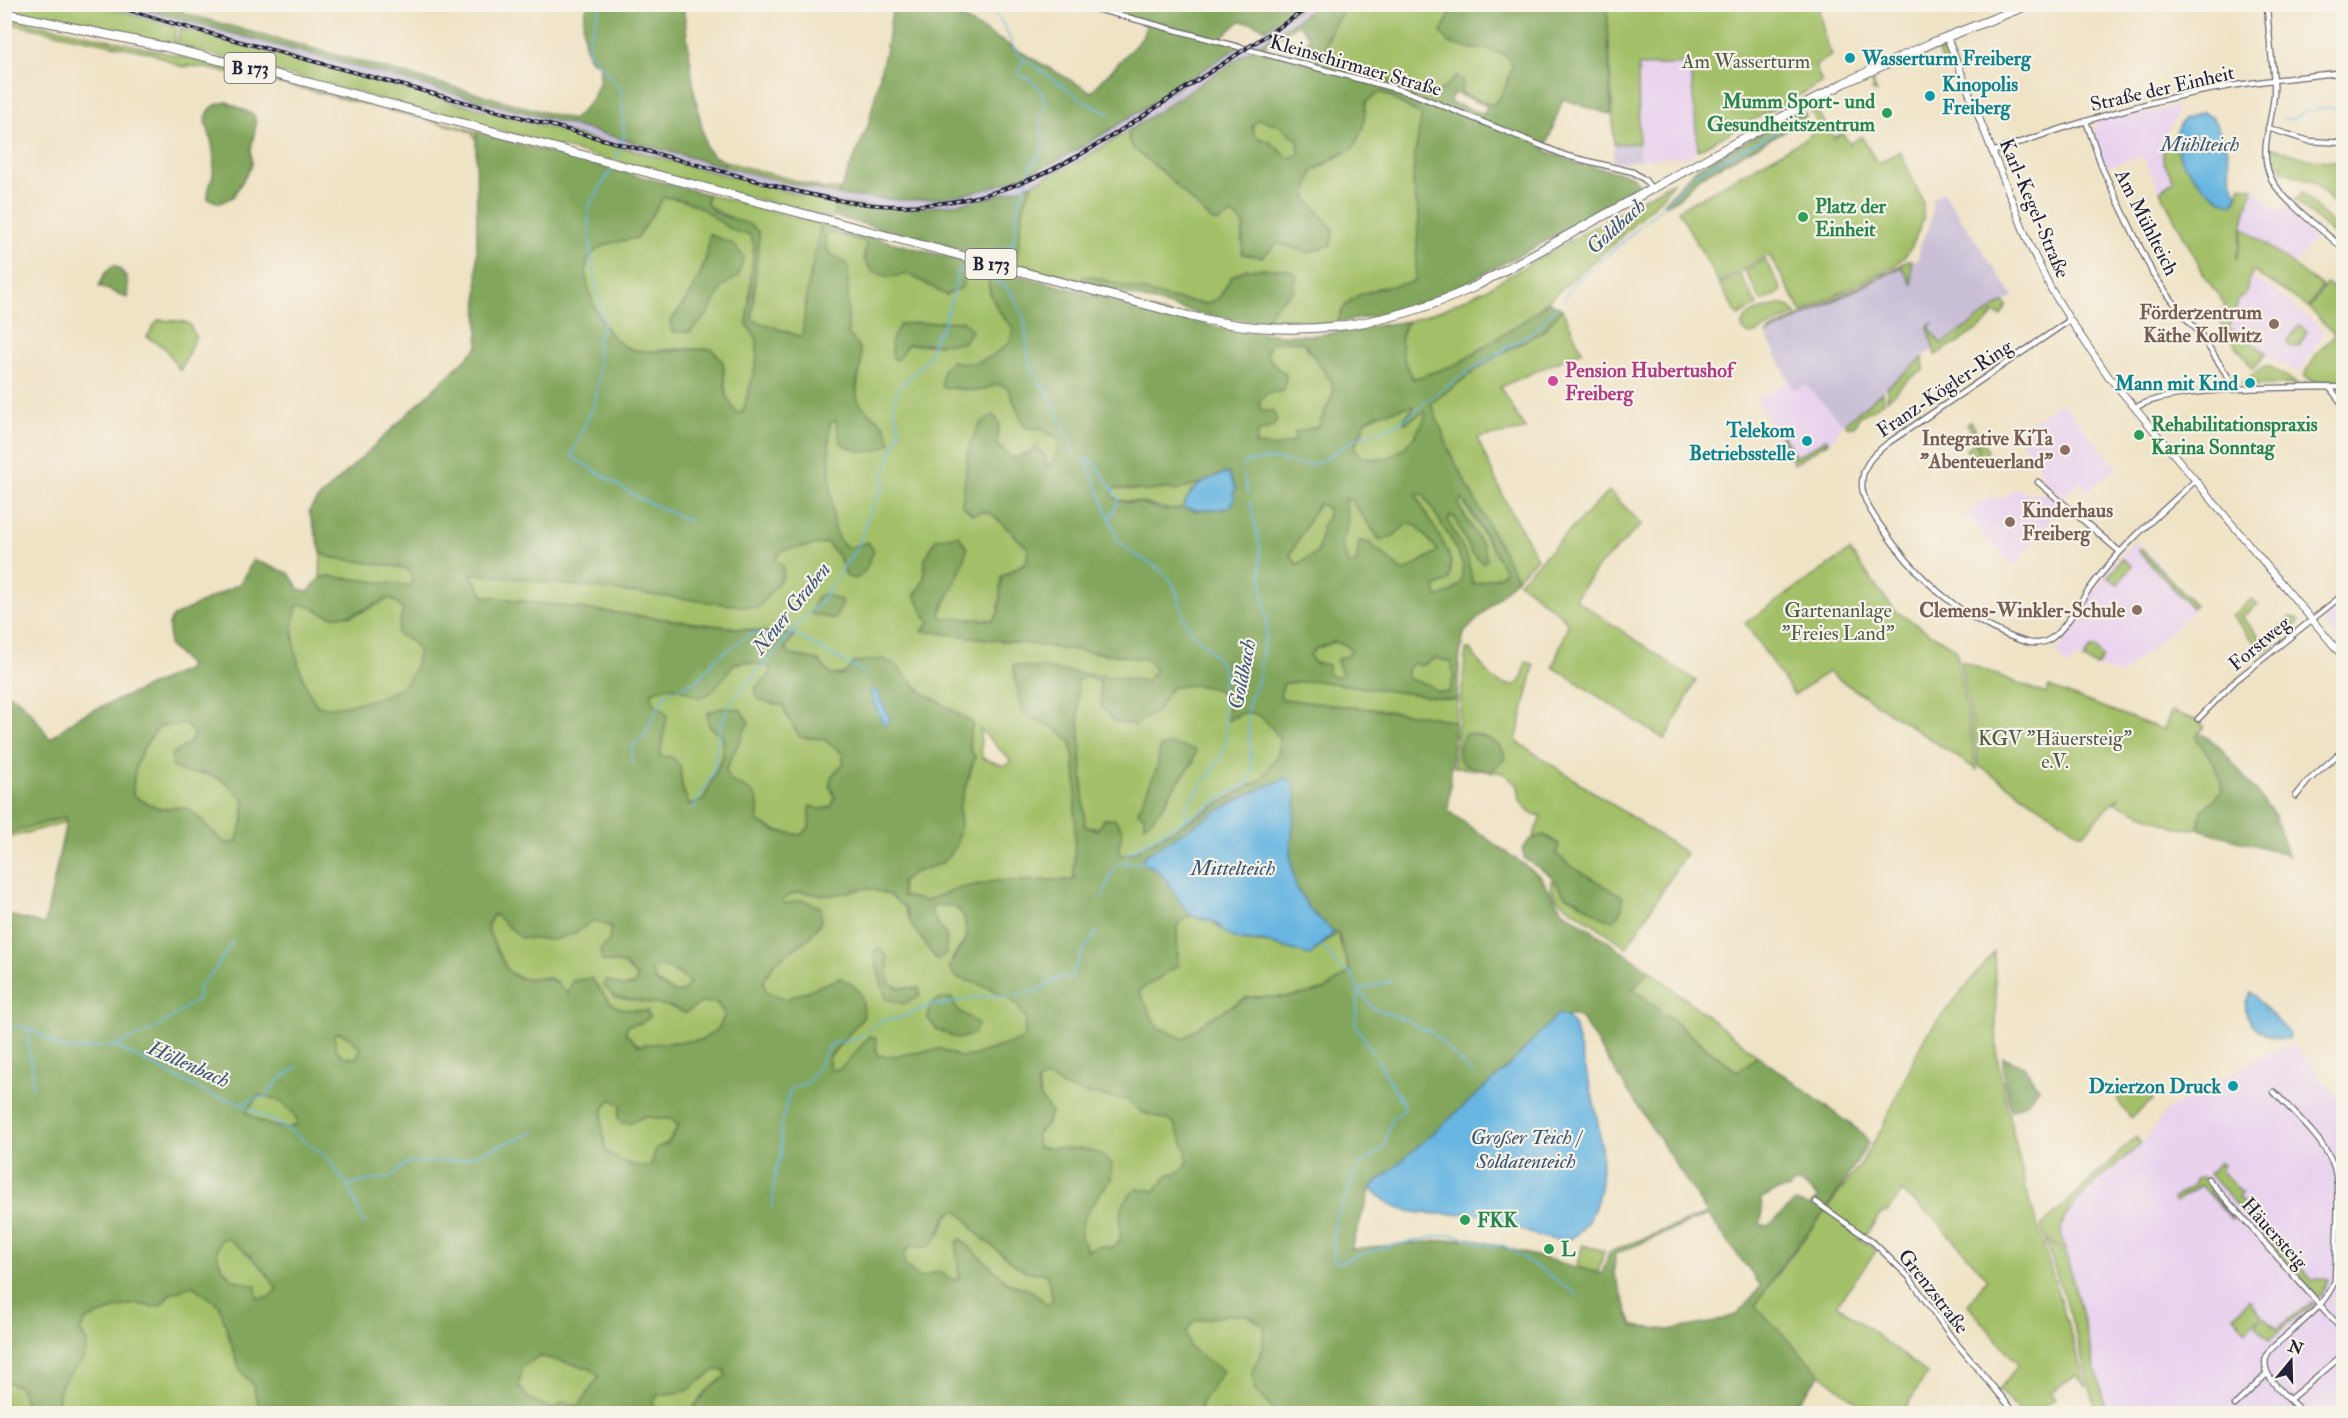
<svg xmlns="http://www.w3.org/2000/svg" width="2348" height="1418" viewBox="0 0 2348 1418" font-family="'IM FELL Double Pica',serif">
<rect width="100%" height="100%" fill="#f7f3e8"/>
<filter id="ink" filterUnits="userSpaceOnUse"><feTurbulence type="fractalNoise" baseFrequency=".0167" numOctaves="2"/><feDisplacementMap in="SourceGraphic" scale="12" xChannelSelector="R" yChannelSelector="G"/><feConvolveMatrix kernelMatrix="1 2 1 2 8 2 1 2 1" color-interpolation-filters="sRGB"/></filter>
<filter id="wash" filterUnits="userSpaceOnUse"><feTurbulence type="fractalNoise" baseFrequency=".008" numOctaves="4" result="noise"/><feDisplacementMap in="SourceGraphic" scale="24" xChannelSelector="R" yChannelSelector="G"/><feGaussianBlur stdDeviation="1.35" result="paint"/><feColorMatrix in="noise" values="0 0 0 0 0 0 0 0 0 0 0 0 0 0 0 0 0 1.4 0 .05"/><feComposite in="paint" operator="in"/></filter>
<g filter="url(#wash)">
<rect width="100%" height="100%" fill="#efe3c5"/>
<!-- built -->
<g fill="#e8d2ee">
<path d="M1690 64 1698 150 1691 156 1640 159 1638 66Z"/>
<path d="M2176 106V117L2167 131 2162 157 2174 181 2160 191 2144 159 2140 156 2108 167 2104 165 2093 133 2094 127 2097 122 2142 109 2143 114Z"/>
<path d="M2253 188H2255L2278 211 2284 205 2293 209 2321 232 2293 264 2243 226 2246 210Z"/>
<path d="M2251 277 2272 289 2322 328 2321 331 2324 332 2300 373 2266 355 2267 353 2229 328 2240 296 2244 297Z"/>
<path d="M1789 381 1795 390 1806 384 1843 424 1833 440 1793 466 1756 399Z"/>
<path d="M2061 401 2117 468 2087 491 2080 482 2064 497 2042 479V472L2016 433Z"/>
<path d="M2015 489 2031 494H2047L2061 506 2017 564H2012L1965 515 1989 497 2001 499Z"/>
<path d="M2136 540 2197 606 2179 624 2119 676 2075 657 2068 666 2061 660 2062 657 2056 653 2077 625 2072 621 2113 564Z"/>
<path d="M2343 599V645L2325 623 2324 617Z"/>
<path d="M2294 1045 2343 1103V1236L2340 1277 2332 1304 2343 1317V1413H2107L2061 1232 2066 1217 2077 1201 2144 1141 2166 1111 2275 1049Z"/>
</g>
<!-- industrial -->
<g fill="#c9bfd7">
<path d="M101 5H128L827 193 901 199 938 198 976 192 1044 169 1113 129 1304 5H1319L1119 136 1048 178 1015 190 978 200 940 207 901 209 836 203 772 188 248 47Z"/>
<path d="M1639 143 1640 161 1613 162 1614 144Z"/>
<path d="M1943 192 2013 296 1932 350 1843 424 1806 385 1794 390 1766 335 1769 331 1898 267 1907 260H1918L1921 244 1930 224 1933 199Z"/>
</g>
<!-- green -->
<g fill="#a3c067" stroke="#627151" stroke-width="1.5" fill-rule="evenodd">
<path d="M5 5H101L176 27 174 46 5 9Z"/>
<path d="M1351 5H1455L1441 32 1469 49H1485L1506 55 1513 66 1503 93 1493 105H1488L1461 93 1463 80 1436 93 1336 67 1326 55C1327 34 1335 19 1351 5Z"/>
<path d="M1607 5H1818L1826 42 1832 55 1815 66 1822 83 1698 150 1690 64 1638 66 1639 143 1614 144Z"/>
<path d="M4 17C164 50 320 90 478 132L476 140 472 133 464 129 304 89 205 68 190 66 182 67 151 53 17 25 5 26Z"/>
<path d="M180 28 772 188 836 203 832 219 177 45Z"/>
<path d="M1939 47 1944 50 1949 64 1945 66 1937 50 1871 77 1877 93 1872 91 1874 88 1869 78 1866 77Z"/>
<path d="M1381 92 1422 115 1414 160 1413 184 1419 215 1415 281 1398 286 1376 288 1338 323 1265 324 1273 308 1294 290 1287 269H1247L1232 276 1219 298 1206 304 1170 298 1083 277 1082 282 1016 265 1023 209 1032 184 1083 159 1128 131 1129 140 1134 149 1165 174 1211 220 1218 222 1232 214 1244 224 1241 241 1262 257 1278 243 1308 253 1334 230 1306 198 1312 172 1353 148 1363 128 1366 102Z"/>
<path d="M1814 106 1834 138 1842 133 1850 144 1861 136 1878 164 1900 151 1923 202V219L1912 246 1905 256 1894 266 1802 312 1769 255 1719 283 1678 210 1805 139 1815 131 1814 129 1818 125 1811 111Z"/>
<path d="M1258 119 1277 124 1298 140 1299 155 1288 158 1271 143 1256 137 1252 127Z"/>
<path d="M2175 145 2188 167 2236 201 2241 186 2253 188 2246 210 2236 261 2244 228 2322 287 2308 307 2253 271 2244 297 2240 296 2229 328 2267 353 2253 369 2217 319 2225 308 2224 303 2206 278 2160 191 2174 181 2163 161V146Z"/>
<path d="M2268 146 2308 159 2340 162 2341 157H2343V214L2314 182 2281 171 2283 164 2279 163 2277 170 2272 168Z"/>
<path d="M726 162 826 189H839L838 195 722 166Z"/>
<path d="M1674 181 1661 198 1612 245 1527 319 1458 364 1413 379C1402 360 1397 343 1406 322L1444 309 1486 289Z"/>
<path d="M2303 193 2336 228 2333 234 2295 200Z"/>
<path d="M707 194 821 224 807 291 803 337 752 320 759 233C741 218 724 218 707 204Z"/>
<path d="M663 197C678 198 691 201 704 210 719 219 731 234 749 234L754 244 747 325 757 339V360L743 412 736 413 726 395 723 362 712 350C703 349 693 348 684 349 666 349 646 354 628 348 605 340 579 283 588 260 595 243 621 241 637 238ZM710 234 738 276 670 321C692 294 707 269 710 234Z"/>
<path d="M829 232 866 242 864 259 888 277 909 274 946 295 968 267 990 273C984 293 999 314 1013 328L1010 343 992 357 968 365 951 361 942 387 979 391 998 384 1008 388 1025 428H1041L1058 439 1059 448 1053 464 1046 465 1027 454 1012 458 997 445 999 422 966 476 962 505 972 514 984 512 992 514 1028 548 1027 561 1001 577 999 612 993 620 942 618 940 613 961 569 925 558 924 580 915 595 924 615 930 622 923 631 1147 659 1156 670 1146 681 1014 665 1034 720 1055 728 1071 741 1076 775 1074 880 996 881 924 901 903 896 901 883 913 873 942 863 961 824 959 807 975 757C966 747 970 735 973 723L920 690 898 667 831 675 818 660 790 655 785 649 793 635 484 596 469 572 758 608 783 576 774 559 783 550 827 543 839 557 847 577 848 548C845 545 840 542 838 538 831 526 828 438 830 422L836 420 841 443 884 425C877 420 867 414 862 408 845 385 878 360 848 334L847 317 824 237ZM963 321 940 345H907L900 324ZM980 729 1012 762 1005 766 982 758Z"/>
<path d="M1765 260 1782 291 1762 302 1745 271Z"/>
<path d="M1907 260H1911L1912 285 1902 267 1767 334 1769 331 1898 267Z"/>
<path d="M1740 274 1757 305 1738 316 1720 285Z"/>
<path d="M2327 283 2343 295V383H2316L2304 376 2317 353 2335 335 2309 308Z"/>
<path d="M2004 302 2007 306 2001 316 1993 313C1989 326 1965 335 1956 345 1947 344 1943 353 1935 355L1928 327 1929 324 1933 323 1929 327 1941 344Z"/>
<path d="M1780 304 1790 307 1796 314 1754 334 1749 335 1743 330 1742 324C1749 309 1767 310 1780 304Z"/>
<path d="M1562 309 1582 351 1500 387 1526 430 1477 438 1505 500 1537 558 1517 578 1452 457 1431 403 1493 358 1543 331Z"/>
<path d="M158 320 180 321 188 323 196 336 180 371 165 348 147 337Z"/>
<path d="M2299 325 2307 331 2299 346 2293 347 2288 345V341Z"/>
<path d="M1286 341 1303 342 1332 382 1333 394 1318 427 1295 432V441L1276 447 1255 445 1258 432 1273 427 1261 412 1259 402 1267 393 1284 391 1286 374 1276 367 1266 355 1271 343Z"/>
<path d="M1923 358 1924 370 1907 380 1887 400V387Z"/>
<path d="M2269 366 2298 384 2243 386 2242 383 2260 369Z"/>
<path d="M1882 392 1884 402 1859 417 1854 426 1847 427 1846 422Z"/>
<path d="M1411 406 1414 408 1404 418 1405 423 1424 411 1426 415C1418 435 1405 453 1383 459 1377 460 1369 458 1363 457L1354 448 1363 431 1365 421 1379 414Z"/>
<path d="M1970 421 1988 451 1978 463 1974 457 1980 452 1972 457 1966 449 1974 443 1981 451 1967 424Z"/>
<path d="M1784 433V437L1796 457 1826 439 1828 442 1794 464 1781 437Z"/>
<path d="M1207 481 1191 491 1183 508C1167 511 1156 506 1140 502 1130 500 1120 503 1112 496V491L1116 488 1148 491Z"/>
<path d="M1609 491 1642 524 1595 570 1575 599 1696 681 1665 740 1553 667 1568 624 1563 617 1519 582Z"/>
<path d="M1416 494H1423L1452 541 1463 565 1461 583 1450 593 1437 597 1435 587 1448 581C1458 559 1442 543 1431 524 1426 515 1421 504 1416 494Z"/>
<path d="M1345 499 1352 501 1380 540 1393 536 1409 522 1417 526 1439 551 1404 572 1369 543 1360 541 1356 563 1348 565 1342 543 1348 523Z"/>
<path d="M1462 499 1505 570 1501 576 1473 584 1448 521 1450 516 1454 517 1472 553 1483 546 1458 505Z"/>
<path d="M1319 503 1329 509 1328 515 1322 529 1318 552 1297 565 1290 555Z"/>
<path d="M2141 549 2195 605 2192 608 2138 551Z"/>
<path d="M1850 551 1895 611 1956 649 1977 770 1828 672 1794 695 1745 623Z"/>
<path d="M321 552 328 557 406 568 412 575 411 586 328 576 320 578Z"/>
<path d="M2122 558 2132 566 2118 584 2108 577Z"/>
<path d="M391 598 403 610 397 634 411 641 419 652C416 664 413 677 403 685 386 699 338 710 317 706 301 682 285 633 298 605 315 605 333 617 350 616 359 615 380 602 391 598Z"/>
<path d="M2252 599 2258 604 2242 617 2265 642 2269 639 2273 644 2263 652 2232 616Z"/>
<path d="M2290 617 2299 620 2298 624 2279 639 2275 634Z"/>
<path d="M1334 642 1346 645 1352 651 1340 669 1344 675 1335 678 1314 663 1309 656 1315 649Z"/>
<path d="M2095 648 2103 658 2097 666 2083 660 2089 650Z"/>
<path d="M1466 649H1470C1483 666 1493 690 1518 684L1522 679 1526 661 1534 665 1516 741 1686 853 1627 947 1558 900 1551 889V881L1553 880 1565 895 1589 908 1574 868 1556 854 1559 844 1533 837 1541 816 1530 813 1520 801 1518 786 1503 773 1454 767Z"/>
<path d="M1435 658 1451 662 1454 677 1449 692H1437L1429 685 1408 679 1407 670 1414 663 1422 666Z"/>
<path d="M1961 661 2046 694 2049 687 2164 730 2171 711 2198 721 2204 726 2196 738C2209 755 2220 769 2222 791L2202 811 2198 829 2177 828 2115 803 2120 796 2106 809 2084 834 2080 833 1979 766Z"/>
<path d="M747 662 771 667V674L755 688 773 704 783 705 786 714 800 737 823 739 842 753 844 763 829 786 836 797 831 807 820 809 809 828 800 835 775 830 758 822C760 790 755 794 729 780L726 769 735 749 722 708 707 713 709 726 723 737V755L703 801 689 805 682 787 680 765 660 756 663 710 653 704 652 692C659 688 666 688 675 686 699 679 721 664 747 662Z"/>
<path d="M1087 677 1100 682 1101 706 1115 722 1157 711 1170 688C1193 683 1207 685 1228 693L1229 721C1254 702 1267 719 1280 739L1278 755 1261 780 1133 853 1122 856 1118 850 1123 831 1085 827 1077 680ZM1161 747 1194 762 1173 788 1164 806 1144 824V816L1138 812 1157 768Z"/>
<path d="M1317 681 1457 700 1455 722 1429 716 1282 699 1280 695 1284 683Z"/>
<path d="M186 724 195 733 190 744 171 755 190 774C216 771 226 783 244 798V818L236 843H225L189 809 176 807 162 809 144 802 133 795C133 764 140 749 160 726Z"/>
<path d="M65 817 66 822 5 839V834Z"/>
<path d="M867 888 888 894 905 908 912 926 937 960 947 937 930 913 934 905 954 906 964 916 967 937 952 959 956 977C976 983 1022 995 1026 1020 1027 1026 1025 1033 1024 1039L971 1056 960 1057 940 1049 887 1057 877 1055 876 1039 840 1069 829 1070V1058L864 1016 840 978 787 999 766 992 763 980 775 963 810 937 802 900 784 904 782 900C800 885 809 896 828 895 841 895 854 890 867 888ZM887 956 889 983 898 988H918L886 999ZM952 998 957 1009 977 1024 930 1005Z"/>
<path d="M494 914 500 918 575 933 593 920 611 927 609 941 624 964 637 977 636 985 622 986 615 997 668 1006 685 1013 702 1002 717 1003 725 1014 718 1029 702 1040 638 1045 625 1033 628 1025 642 1023 647 1011C622 1009 612 1012 599 988H571L568 994 554 980 548 977 523 979 509 972 489 934 488 925Z"/>
<path d="M1191 915 1201 920H1211L1219 928 1253 943 1265 942 1310 955 1337 932 1350 972 1324 990 1289 997H1248L1207 1020 1184 1039 1157 1027 1139 991 1178 965 1177 924Z"/>
<path d="M1994 952 1997 1056 2004 1093 2026 1189 2087 1387 2077 1375 2050 1392 2055 1399 2036 1413H2020L1999 1390 2018 1365 1968 1305 1987 1278 1937 1221 1902 1192 1887 1212 1880 1214 1867 1234 1859 1239 1877 1250 1837 1304 1927 1374 1902 1413H1871L1821 1374 1754 1307 1774 1278 1860 1165 1881 1130 1925 1036Z"/>
<path d="M655 967C670 967 680 973 690 983L684 991 675 993 656 982 651 970Z"/>
<path d="M1649 970 1758 1056 1738 1072 1633 989Z"/>
<path d="M338 1032 351 1038 361 1050 356 1058 345 1057 335 1049 334 1036Z"/>
<path d="M1049 1077 1063 1087 1084 1093 1129 1100 1141 1112 1170 1121 1175 1125 1186 1150 1188 1162 1180 1172 1169 1174 1155 1191 1137 1189 1121 1230 1120 1241 1112 1248 1101 1246 1087 1251C1085 1247 1081 1242 1081 1238 1077 1218 1099 1194 1111 1180L1082 1148 1056 1150 1038 1147 1036 1135 1047 1123 1037 1081Z"/>
<path d="M2139 1082 2153 1100 2131 1118 2117 1100Z"/>
<path d="M259 1095C276 1097 293 1106 298 1124 283 1134 259 1122 246 1111Z"/>
<path d="M612 1099 621 1106 618 1117 631 1123 645 1116 658 1119H671L679 1125 668 1143 656 1148 651 1165C635 1170 620 1160 606 1152L602 1125 603 1109Z"/>
<path d="M2136 1137 2141 1144C2121 1161 2061 1205 2061 1232 2061 1238 2064 1244 2065 1250L2044 1237 2041 1227Z"/>
<path d="M2219 1162 2223 1165 2220 1170 2242 1193 2238 1197 2312 1280 2328 1279 2321 1296H2317L2209 1174Z"/>
<path d="M2205 1178 2213 1188 2211 1192 2230 1215 2233 1213 2232 1219 2201 1185 2175 1202 2173 1199 2194 1184 2195 1179Z"/>
<path d="M956 1210 966 1218 974 1231 1018 1267 1026 1271 1047 1274 1053 1301 1047 1305 1032 1291 1008 1283 961 1239 959 1278 953 1280 938 1271 920 1278 905 1265 904 1254 911 1246 940 1235 948 1215Z"/>
<path d="M227 1238C248 1252 264 1267 277 1289L269 1298H257C240 1285 204 1262 222 1239Z"/>
<path d="M2045 1240 2066 1254 2107 1413H2097L2070 1314Z"/>
<path d="M1583 1245 1604 1251 1598 1273 1576 1267Z"/>
<path d="M193 1286 219 1305 240 1370 253 1385 261 1413 165 1414 129 1410 93 1413 61 1412C52 1387 69 1373 85 1357L80 1331 86 1320C106 1313 133 1298 152 1307L161 1305 170 1294Z"/>
<path d="M2249 1300 2262 1315 2246 1331 2234 1315Z"/>
<path d="M2312 1302 2313 1305 2284 1326 2270 1341 2257 1326V1322L2264 1317 2276 1329Z"/>
<path d="M1226 1315H1247L1264 1325 1263 1349 1252 1372 1255 1391 1267 1401 1273 1413H1200L1201 1403 1222 1371 1189 1347 1186 1332 1194 1321Z"/>
<path d="M539 1356 589 1368 599 1376 579 1406 563 1402 553 1409 529 1399 519 1386 521 1367Z"/>
<path d="M715 1370 725 1371 726 1376C711 1386 698 1396 692 1413H666L652 1404 658 1395 687 1391Z"/>
<path d="M4 1380 20 1387 25 1402 19 1413H5Z"/>
</g>
<!-- forest -->
<g fill="#82a65c" stroke="#52644c" stroke-width="1.5" fill-rule="evenodd">
<path d="M128 5H182L184 8 183 13 573 120C589 104 604 88 599 64L590 59C583 44 580 19 588 5H683L694 90 706 148 714 156 726 162 722 166Z"/>
<path d="M893 5H939L1091 92 1142 38 1147 23 1085 5H1304L1266 29 1253 23 1240 21 1221 38 1242 45C1207 67 1173 90 1138 112 1075 153 1015 190 939 198 905 202 872 198 838 195L868 126 886 48Z"/>
<path d="M1319 5H1351C1339 15 1320 38 1327 55 1328 59 1333 64 1336 67L1436 93 1447 86 1457 76 1463 80 1461 93 1493 105 1503 93 1513 66 1506 55 1485 49H1469L1449 43 1441 32 1455 5H1607L1611 115 1563 99 1545 150 1575 163 1631 175 1638 183V190L1569 229 1437 298 1379 315 1338 323C1343 287 1388 289 1415 281L1419 215 1413 184 1414 160 1422 115 1381 92 1366 102 1363 128 1353 149 1335 157 1312 172 1306 198 1334 230 1331 245 1308 253 1278 243 1262 257 1242 254 1244 224 1232 214 1218 222 1211 220 1165 174 1134 149 1129 140 1128 131ZM1298 24 1309 36 1301 61 1261 49ZM1454 93 1487 106 1484 114 1449 102ZM1258 119 1277 124 1298 140 1299 155 1288 158 1271 143 1256 137 1252 127Z"/>
<path d="M227 102 254 115 256 124 251 150 252 165 233 197 220 203 208 199C207 190 211 183 213 175 215 157 213 139 205 122 207 110 214 103 227 102Z"/>
<path d="M1798 112 1805 113 1806 116 1801 122 1698 178 1678 199 1667 205 1663 203 1697 168Z"/>
<path d="M478 132 558 155 707 194V204C710 207 714 211 719 214 733 221 749 219 759 233L752 320 802 337 807 291 821 224 1225 329 1282 335H1318L1408 321C1395 337 1403 362 1413 379L1458 364 1527 319 1549 302 1562 309 1543 331 1493 358 1431 403 1452 457 1517 578 1464 633 1460 653 1457 700 1317 681 1284 683 1280 695 1282 699 1429 716 1455 722 1448 811 1540 876 1561 909 1649 970 1633 989 1737 1072 1758 1056 1861 1132 1869 1142 1827 1209 1784 1262 1755 1306 1821 1374 1789 1413H1686L1679 1404 1648 1414 1273 1413 1267 1401 1255 1391 1252 1372 1263 1349 1264 1325 1247 1315H1226L1194 1321 1186 1332 1189 1347 1223 1371 1201 1403 1200 1413H692C698 1396 711 1386 726 1376L725 1371 715 1370 687 1391 658 1395 652 1404 666 1413H261L253 1385 240 1370 219 1305 193 1286 170 1294 161 1305 152 1307C133 1298 106 1313 86 1320L80 1331 87 1342 85 1357 60 1385 58 1403 61 1412C96 1413 131 1407 165 1413H19L25 1402 20 1387 4 1380V914L45 924 66 822 65 817 5 834V692C26 702 37 720 50 739L78 717 188 669V664L169 646V625L172 617 239 584 245 576 253 560 289 573 299 589 308 592 320 578 328 576 411 586 412 575 406 568 328 557 321 552 309 511 315 502 478 347 476 140ZM664 197C679 198 691 202 704 210 719 220 731 234 749 234L754 244 747 325 757 339V360L743 412 736 413 726 395 723 362 712 349C689 349 648 355 628 348 605 340 579 283 588 260 595 243 622 241 637 238ZM829 232 866 242 864 259 872 271 888 277 909 274 946 295 963 287 968 267 989 273C985 293 999 313 1013 328L1010 342C990 359 977 368 951 361L942 371V387L979 391 998 384 1008 388 1025 428H1041L1058 439 1059 448 1053 463 1047 465 1045 455 1036 447 1027 454 1012 458 997 445 999 422 993 415 980 424 969 445 962 505 972 514 984 512 992 514 1028 548 1027 561 1015 570 1001 577 999 612 993 620 942 618 940 613 961 569 967 548 959 535 936 539 925 558 924 580 915 595 924 615 930 622 922 631 1147 659 1156 670 1146 681 1013 665 1021 711 1034 720 1055 728 1071 741 1076 775 1074 880 996 881 960 888 925 901 903 896 901 883 913 873 942 863 956 847 961 824 959 807 975 757C966 747 970 735 973 723L920 691 898 667 884 659 855 662 843 675H831L818 660 790 655 785 648 794 636 484 596 470 573 758 608 783 576V566L775 559 783 550 827 543 839 557 847 577 856 579 865 571 874 551 868 542 848 548C845 545 840 542 838 538 831 527 828 438 830 423L836 420 841 443C859 454 874 455 891 443 889 438 888 431 884 426 876 413 861 414 857 395 852 371 875 358 848 334V265L828 251 824 237ZM1286 341 1303 342 1332 382 1333 394 1318 427 1295 432V441L1276 447 1255 445 1258 432 1273 427 1277 421 1273 411H1261L1259 402 1267 393 1284 391 1286 374 1276 367 1266 354 1271 343ZM1411 406 1414 408 1404 419V423L1424 412 1426 415C1418 435 1405 453 1383 459 1377 460 1369 458 1363 457L1354 448 1365 421 1379 414ZM1228 473 1236 489 1224 509 1206 508 1196 511 1183 508 1162 510 1141 503 1118 501 1112 496V491L1116 488 1148 491 1167 489 1176 491 1207 481 1217 475ZM1416 494H1423L1452 541 1463 565 1461 583 1450 593 1437 597 1435 587 1448 581C1460 553 1426 521 1416 494ZM1345 499 1352 501 1380 540 1393 536 1409 523 1417 526 1438 551 1404 572 1369 543 1359 541 1356 563 1348 565 1342 543 1348 523ZM1462 499 1473 514 1505 571 1501 576 1473 584 1467 556 1448 521 1450 516 1454 517 1472 553 1482 563 1487 560 1483 546 1458 505ZM1319 503 1328 509V515L1322 528 1318 552 1297 565 1290 554ZM391 598 403 610 397 634 411 641 419 652C416 664 413 677 403 685 386 699 338 710 317 706 301 682 285 633 298 605 317 605 315 612 328 615 351 621 370 605 391 598ZM1334 642 1346 645 1352 651 1347 656 1336 660 1343 674 1334 678 1328 673V665L1314 663 1310 655 1315 649ZM1435 658 1451 662 1454 677 1449 692H1437L1429 685 1408 679 1407 670 1414 663 1422 666ZM747 662 771 667V674L755 688 758 699 773 704 783 705 786 714 800 737 823 739 842 753 844 763C831 776 825 779 835 797L831 807 820 809 810 806 809 828 800 835 775 831 758 822C760 790 755 794 729 780L726 769 749 722 740 709 722 708 707 713 709 726 723 737V756L703 801 689 805 682 787 680 765 672 757 660 756 667 715 663 710 653 703 652 692C670 682 682 689 699 698L712 692 735 663ZM1087 677 1100 682 1101 706 1115 722 1135 725 1157 711 1171 688C1193 683 1207 685 1228 694V721C1253 702 1266 719 1280 739L1278 755 1261 780 1133 853 1122 856 1118 850 1123 831 1115 819H1103L1097 830 1085 827 1077 680ZM186 724 194 734 189 744 171 755 173 768 190 774 205 772 225 782 243 798 244 818 236 843H225L189 809 176 807 162 809 144 802 133 795C133 764 140 749 160 726ZM1287 778 1296 795 1290 855 1295 885 1310 910 1333 932 1322 945 1338 933 1350 972 1323 990 1289 997H1248L1207 1020 1184 1039 1157 1027 1139 991 1178 965 1177 925 1191 915 1167 883 1162 872 1151 865 1146 855 1245 795ZM867 888 888 894 905 908 912 926 937 960 946 953 947 937 931 913 934 905 954 906 964 916 967 937 949 967 956 977 991 988 1014 1002 1026 1018 1024 1039 971 1056 960 1057 940 1049 887 1057 877 1055 876 1039 870 1036 840 1069 829 1070V1057L864 1016C863 993 861 988 840 978L787 999 766 992 763 981 775 963 810 937 821 922V907L802 900 784 904 782 900C800 885 809 896 828 895 841 895 854 890 867 888ZM494 914 521 938 554 940 575 933 594 920 611 927 609 941 600 950 602 961 624 964 637 977 635 985 622 986 606 980 604 986 615 997 668 1006 685 1013 702 1002 717 1003 725 1015 718 1029 702 1040 638 1045 625 1033 628 1025 642 1023 650 1017 646 1011C606 1008 615 1007 591 978L572 981 568 994C546 964 530 989 510 973 506 969 487 932 488 926 488 922 492 917 494 914ZM655 967C670 966 680 973 690 983L684 991 675 993 656 982 651 970ZM1570 1014 1581 1018 1707 1213 1609 1252 1602 1274 1469 1238 1351 1249 1371 1188 1507 1068 1558 1015 1567 1017ZM338 1032 351 1038 361 1050 356 1058 345 1057 336 1050 334 1036ZM1049 1077 1063 1087 1084 1093 1128 1100 1141 1112 1170 1121 1175 1125 1186 1150 1188 1162 1180 1172 1169 1174 1155 1191 1137 1189C1116 1204 1121 1219 1120 1241L1112 1248 1101 1246 1087 1250 1081 1237 1083 1220 1098 1195 1111 1180 1112 1164C1094 1142 1063 1151 1038 1147L1036 1135 1047 1123 1051 1112 1040 1097 1037 1082ZM259 1095C276 1097 293 1106 298 1124 283 1134 259 1122 246 1112ZM612 1099 621 1106 618 1117 621 1123H631L645 1116 658 1119H671L679 1126 668 1143 656 1148 651 1165C635 1170 620 1160 606 1152L602 1125 603 1109ZM1794 1183C1803 1182 1811 1191 1818 1197L1809 1206 1795 1202 1768 1226 1759 1224 1762 1216 1761 1198 1782 1189H1789ZM956 1210 966 1218 974 1231 1018 1267 1026 1271 1047 1274 1053 1301 1047 1305 1032 1291 1008 1283 961 1239 956 1243 959 1278 953 1280 938 1271 920 1278 905 1265 904 1254 911 1246C942 1253 935 1231 948 1215 950 1213 953 1212 956 1210ZM1708 1215 1761 1286 1738 1314 1715 1322 1669 1330 1633 1326 1614 1273 1615 1254ZM227 1238C248 1252 264 1267 277 1289L269 1297 257 1298 256 1286C249 1284 237 1282 232 1278 219 1268 212 1252 222 1239ZM539 1356 589 1368 599 1376 579 1406 563 1402 553 1409 529 1399 519 1386 522 1367Z"/>
<path d="M1032 184 1023 209 1016 265 833 216 836 203C906 213 966 208 1032 184Z"/>
<path d="M709 234 733 244 744 257 738 276 723 286 707 315 690 332H672L670 322C692 295 708 269 709 234Z"/>
<path d="M114 265C128 274 129 283 127 298L99 286 105 273Z"/>
<path d="M1247 269H1287L1297 275 1294 290 1273 308 1265 324 1203 315 1082 282 1083 277 1090 276 1170 298 1206 304 1219 298 1232 276Z"/>
<path d="M963 321 972 330 963 343 907 345 897 360 893 359 891 342 900 324Z"/>
<path d="M823 594 841 600 842 606 834 619 811 614 816 598Z"/>
<path d="M2199 732 2218 745 2275 815 2288 856 2283 853 2198 829 2202 811 2222 791C2220 769 2209 755 2196 738Z"/>
<path d="M1469 733C1485 736 1501 741 1506 758L1491 772 1463 764C1455 755 1459 745 1464 735Z"/>
<path d="M1171 744 1196 750C1194 766 1183 773 1174 787 1162 804 1163 812 1144 825V816L1138 812 1157 768 1160 747Z"/>
<path d="M1544 835 1559 844 1556 854 1574 868 1622 896C1625 906 1620 913 1614 920L1605 919 1577 900 1565 895 1550 875 1525 859 1522 849C1528 840 1533 837 1544 835Z"/>
<path d="M878 948 887 956 889 983 898 988H919L920 996 903 1004 886 999 873 952Z"/>
<path d="M952 998 957 1009 978 1024 974 1034 959 1039 937 1030 928 1018 930 1005 938 999Z"/>
<path d="M2003 1057 2024 1066 2038 1088 2028 1102 2011 1111 2004 1080Z"/>
</g>
<!-- water -->
<g fill="#67b6e1" stroke="#446c8e" stroke-width="1.5">
<path d="M2199 113H2205L2213 118 2227 146 2231 180 2238 195 2233 204C2212 200 2178 164 2175 143 2175 134 2178 127 2183 120Z"/>
<path d="M1228 473 1236 489 1233 493 1235 497 1231 506C1222 510 1193 511 1183 508 1189 488 1208 477 1228 473Z"/>
<path d="M871 690H876L890 718 886 725 883 724 870 694Z"/>
<path d="M1287 778 1292 782 1296 795 1290 855 1295 885 1310 910 1334 932 1310 955C1295 951 1280 946 1266 942 1256 939 1245 943 1234 938 1225 934 1220 925 1212 921 1205 917 1197 920 1190 914 1174 901 1166 866 1145 865L1142 860 1146 855C1192 826 1236 797 1287 778Z"/>
<path d="M2251 992 2289 1033V1039C2264 1041 2233 1017 2251 992Z"/>
<path d="M1558 1014 1567 1017 1574 1025C1587 1079 1622 1173 1586 1224 1581 1230 1577 1237 1569 1239 1546 1243 1523 1230 1503 1221 1497 1218 1489 1214 1482 1213 1442 1213 1401 1222 1371 1188L1507 1068Z"/>
</g>
<g fill="none" stroke-linecap="round" stroke-linejoin="round">
<!-- stream -->
<g stroke="#67b6e1" stroke-width="1.5">
<path d="M602 4 588 40V50L621 90 624 134 616 160"/>
<path d="M984 4C992 10 1000 17 1004 26 1011 39 1011 49 1024 58L1018 72 1019 76C1035 78 1042 90 1046 104L1039 117 1043 135 1042 152 1030 168 1023 193 1019 199 1013 243 993 255"/>
<path d="M1025 59 1087 103 1110 114"/>
<path d="M2282 119H2293L2307 110 2313 111 2329 107 2344 111"/>
<path d="M613 167 588 208 591 256 604 324 598 338 599 379 595 403 571 456 639 498 692 522"/>
<path d="M1694 174 1786 127 1798 116"/>
<path d="M973 272 984 275 987 273 988 276 1005 286 1015 298 1024 318 1029 361 1038 382 1050 395 1074 453"/>
<path d="M1564 300 1570 288 1653 215 1691 178"/>
<path d="M1422 404 1465 374 1529 334 1544 322 1546 317 1558 305"/>
<path d="M1081 458 1088 463 1118 540C1130 557 1152 560 1166 575 1180 589 1178 605 1185 621 1193 637 1212 648 1220 663 1227 677 1223 685 1222 699 1221 712 1227 726 1226 740 1225 763 1194 789 1185 810L1188 818 1126 854"/>
<path d="M1083 459 1092 460 1119 499 1111 517"/>
<path d="M1243 466 1245 462C1256 461 1270 457 1281 460 1291 462 1297 466 1308 465 1328 462 1342 445 1359 437 1363 435 1368 435 1372 434 1389 429 1408 419 1420 407"/>
<path d="M1242 471 1248 494"/>
<path d="M792 633 865 673"/>
<path d="M632 765 633 745 643 738 665 694 698 680 716 658 751 633 788 638"/>
<path d="M693 809 713 773 720 727 731 701 788 638 803 618 819 604 859 544 874 502 883 489 884 473 900 430 893 406 898 389 928 359 935 337 943 326 956 286V273L960 269 969 272"/>
<path d="M1189 818 1248 783 1252 771 1247 707 1258 681 1267 625 1260 564V547L1250 502"/>
<path d="M1126 860 1125 864 1144 862"/>
<path d="M1102 899 1113 869 1123 862"/>
<path d="M4 939 8 950 5 956 4 967"/>
<path d="M1322 945 1341 970 1350 972 1359 990 1373 1008 1409 1021 1421 1029 1431 1031 1472 1074"/>
<path d="M4 1023 32 1030 64 1050 115 1046 215 1097 234 1100 291 1131 328 1158 343 1179"/>
<path d="M28 1029C25 1050 36 1067 32 1089"/>
<path d="M116 1045 154 1030 198 999V987L214 971 233 942"/>
<path d="M1373 1054 1355 1024 1359 990 1391 981"/>
<path d="M1377 1060 1405 1106 1403 1111 1392 1119 1383 1149 1358 1166 1336 1220 1333 1235 1334 1262H1340L1355 1256 1393 1245 1451 1234 1492 1246 1504 1245 1578 1295"/>
<path d="M240 1103 265 1097 281 1078 298 1067"/>
<path d="M345 1180 365 1224"/>
<path d="M347 1185 393 1176 406 1163 462 1160 536 1132"/>
<path d="M772 1208 776 1168 781 1156V1127L790 1089 808 1082 821 1062 828 1047 835 1043 856 1039 882 1020 901 1018 933 1004 940 1005 977 997 1009 996 1026 993 1041 989 1060 977 1070 979 1083 951 1098 932"/>
</g>
</g>
</g>
<g filter="url(#ink)">
<g fill="none" stroke-linecap="round" stroke-linejoin="round">
<!-- minor casing -->
<g stroke="#6a666b" stroke-width="7">
<g id="minor">
<path d="M1078 4 1411 93 1567 156 1633 172 1645 180 1651 188"/>
<path d="M2267 4C2268 30 2272 57 2274 83 2277 115 2256 146 2271 178 2280 199 2325 232 2344 249"/>
<path d="M2086 121 2103 170 2153 274 2182 314 2199 332 2230 380 2233 390"/>
<path d="M2268 128 2309 141 2344 143"/>
<path d="M1992 152C2068 126 2146 100 2226 87 2264 80 2304 77 2344 72"/>
<path d="M2070 320 1888 443C1874 454 1862 465 1862 484 1862 499 1872 513 1880 525 1913 574 1954 613 2009 636 2020 640 2032 646 2044 642 2061 637 2078 605 2088 591 2119 548 2157 516 2196 480"/>
<path d="M2330 388 2344 406"/>
<path d="M2135 408C2170 385 2298 388 2344 387"/>
<path d="M2038 482 2119 551"/>
<path d="M2198 719 2235 681 2344 594"/>
<path d="M2296 796 2308 781 2344 749"/>
<path d="M2274 1092C2293 1112 2323 1139 2333 1164 2342 1187 2335 1254 2335 1281 2322 1311 2294 1327 2271 1349 2251 1371 2288 1397 2304 1414"/>
<path d="M2208 1179 2344 1332"/>
<path d="M1816 1202 1874 1243 1909 1277 1952 1338 2016 1414"/>
<path d="M2290 1399 2344 1354"/>
<path d="M2235 1405 2267 1374"/>
</g>
</g>
<!-- tertiary casing -->
<g stroke="#6a666b" stroke-width="8">
<path id="tertiary" d="M1947 37 2030 246 2051 289 2070 320 2109 377 2344 658"/>
</g>
<!-- primary casing -->
<g stroke="#6a666b" stroke-width="10">
<path id="primary" d="M4 13 166 47 314 84 1189 316C1289 340 1380 330 1474 287L1844 83 1934 42 2031 4"/>
</g>
<!-- minor -->
<use href="#minor" stroke="#fff" stroke-width="4.5"/>
<!-- tertiary -->
<use href="#tertiary" stroke="#fff" stroke-width="6"/>
<!-- primary -->
<use href="#primary" stroke="#fff" stroke-width="8"/>
<!-- rail casing -->
<g stroke="#22223b" stroke-width="4">
<path id="rail" d="M109 4 175 24 787 189C824 198 861 206 899 206 1011 205 1080 157 1169 99 1217 67 1266 36 1314 4"/>
</g>
<!-- rail -->
<use href="#rail" stroke="#f7f3e8" stroke-width="1.5" stroke-dasharray="4.5" stroke-linecap="butt"/>
</g>
</g>
<!-- markers -->
<g fill="#0f9aa8" stroke="#f7f3e8" stroke-width="2">
<circle cx="1850" cy="58" r="6"/>
<circle cx="1930" cy="96" r="6"/>
<circle cx="2250" cy="383" r="6"/>
<circle cx="1807" cy="441" r="6"/>
<circle cx="2233" cy="1086" r="6"/>
</g>
<g fill="#2e9e5b" stroke="#f7f3e8" stroke-width="2">
<circle cx="1887" cy="113" r="6"/>
<circle cx="1803" cy="217" r="6"/>
<circle cx="2139" cy="435" r="6"/>
<circle cx="1465" cy="1220" r="6"/>
<circle cx="1549" cy="1249" r="6"/>
</g>
<g fill="#8d6e63" stroke="#f7f3e8" stroke-width="2">
<circle cx="2274" cy="324" r="6"/>
<circle cx="2065" cy="450" r="6"/>
<circle cx="2010" cy="522" r="6"/>
<circle cx="2137" cy="610" r="6"/>
</g>
<circle fill="#d1479c" stroke="#f7f3e8" stroke-width="2" cx="1553" cy="381" r="6"/>
<g text-anchor="middle" stroke-width="4.5" stroke-linejoin="round" paint-order="stroke">
<!-- shield labels -->
<g fill="#f7f3e8" stroke="#62616f" stroke-width="1.5">
<rect x="224.5" y="53" width="51" height="30" rx="4.5"/>
<rect x="965.5" y="249" width="51" height="30" rx="4.5"/>
</g>
<g font-size="18" font-weight="bold" fill="#22223b">
<text x="250" y="74">B 173</text>
<text x="991" y="270">B 173</text>
</g>
<!-- culture labels -->
<g font-size="20" font-weight="bold" fill="#0d838f" stroke="#f7f3e8" text-anchor="end">
<text x="1862" y="65" text-anchor="start">Wasserturm Freiberg</text>
<text x="1942" y="91" text-anchor="start">Kinopolis<tspan x="1942" dy="23">Freiberg</tspan></text>
<text x="2238" y="390">Mann mit Kind</text>
<text x="1795" y="437">Telekom<tspan x="1795" dy="23">Betriebsstelle</tspan></text>
<text x="2221" y="1093">Dzierzon Druck</text>
</g>
<!-- park labels -->
<g font-size="20" fill="#4f594a" stroke="#f7f3e8">
<text x="1746" y="68">Am Wasserturm</text>
<text x="1838" y="617">Gartenanlage<tspan x="1838" dy="23">"Freies Land"</tspan></text>
<text x="2055" y="745">KGV "Häuersteig"<tspan x="2055" dy="23">e.V.</tspan></text>
</g>
<!-- street labels -->
<g font-size="20" fill="#22223b" stroke="#f7f3e8">
<text transform="translate(1356 65) rotate(16)" y="7">Kleinschirmaer Straße</text>
<text transform="translate(2162 88) rotate(-13)" y="7">Straße der Einheit</text>
<text transform="translate(2035 208) rotate(67)" y="7">Karl-Kegel-Straße</text>
<text transform="translate(2147 222) rotate(63)" y="7">Am Mühlteich</text>
<text transform="translate(1944 388) rotate(-34)" y="7">Franz-Kögler-Ring</text>
<text transform="translate(2259 643) rotate(-40)" y="7">Forstweg</text>
<text transform="translate(2275 1233) rotate(48)" y="7">Häuersteig</text>
<text transform="translate(1934 1291) rotate(52)" y="7">Grenzstraße</text>
</g>
<!-- leisure labels -->
<g font-size="20" font-weight="bold" fill="#27864d" stroke="#f7f3e8" text-anchor="start">
<text x="1875" y="108" text-anchor="end">Mumm Sport- und<tspan x="1875" dy="23">Gesundheitszentrum</tspan></text>
<text x="1815" y="213">Platz der<tspan x="1815" dy="23">Einheit</tspan></text>
<text x="2151" y="431">Rehabilitationspraxis<tspan x="2151" dy="23">Karina Sonntag</tspan></text>
<text x="1477" y="1227">FKK</text>
<text x="1561" y="1256">L</text>
</g>
<!-- education labels -->
<g font-size="20" font-weight="bold" fill="#785e54" stroke="#f7f3e8" text-anchor="end">
<text x="2262" y="319">Förderzentrum<tspan x="2262" dy="23">Käthe Kollwitz</tspan></text>
<text x="2053" y="445">Integrative KiTa<tspan x="2053" dy="23">"Abenteuerland"</tspan></text>
<text x="2022" y="517" text-anchor="start">Kinderhaus<tspan x="2022" dy="23">Freiberg</tspan></text>
<text x="2125" y="617">Clemens-Winkler-Schule</text>
</g>
<!-- hotel labels -->
<g font-size="20" font-weight="bold" fill="#b23c85" stroke="#f7f3e8" text-anchor="start">
<text x="1565" y="377">Pension Hubertushof<tspan x="1565" dy="23">Freiberg</tspan></text>
</g>
<!-- water labels -->
<g font-size="21" font-style="italic" fill="#3a5675" stroke="#f7f3e8">
<text x="2200" y="151">Mühlteich</text>
<text transform="translate(1616 226) rotate(-42)" y="7">Goldbach</text>
<text transform="translate(791 608) rotate(-51)" y="7">Neuer Graben</text>
<text transform="translate(1242 674) rotate(-79)" y="7">Goldbach</text>
<text x="1233" y="875">Mittelteich</text>
<text transform="translate(189 1064) rotate(24)" y="7">Höllenbach</text>
<text x="1526" y="1144">Großer Teich /<tspan x="1526" dy="24">Soldatenteich</tspan></text>
</g>
</g>
<!-- margin -->
<rect width="2348" height="1418" fill="none" stroke="#f7f3e8" stroke-width="24"/>
<!-- north arrow -->
<g transform="translate(2291 1361) rotate(19)" stroke="#f7f3e8" stroke-width="4.5" paint-order="stroke">
<path d="M0-4.5L10 22L0 15L-10 22Z" fill="#22223b"/>
<text y="-9" font-size="16" font-weight="bold" text-anchor="middle" fill="#22223b">N</text>
</g>
</svg>
